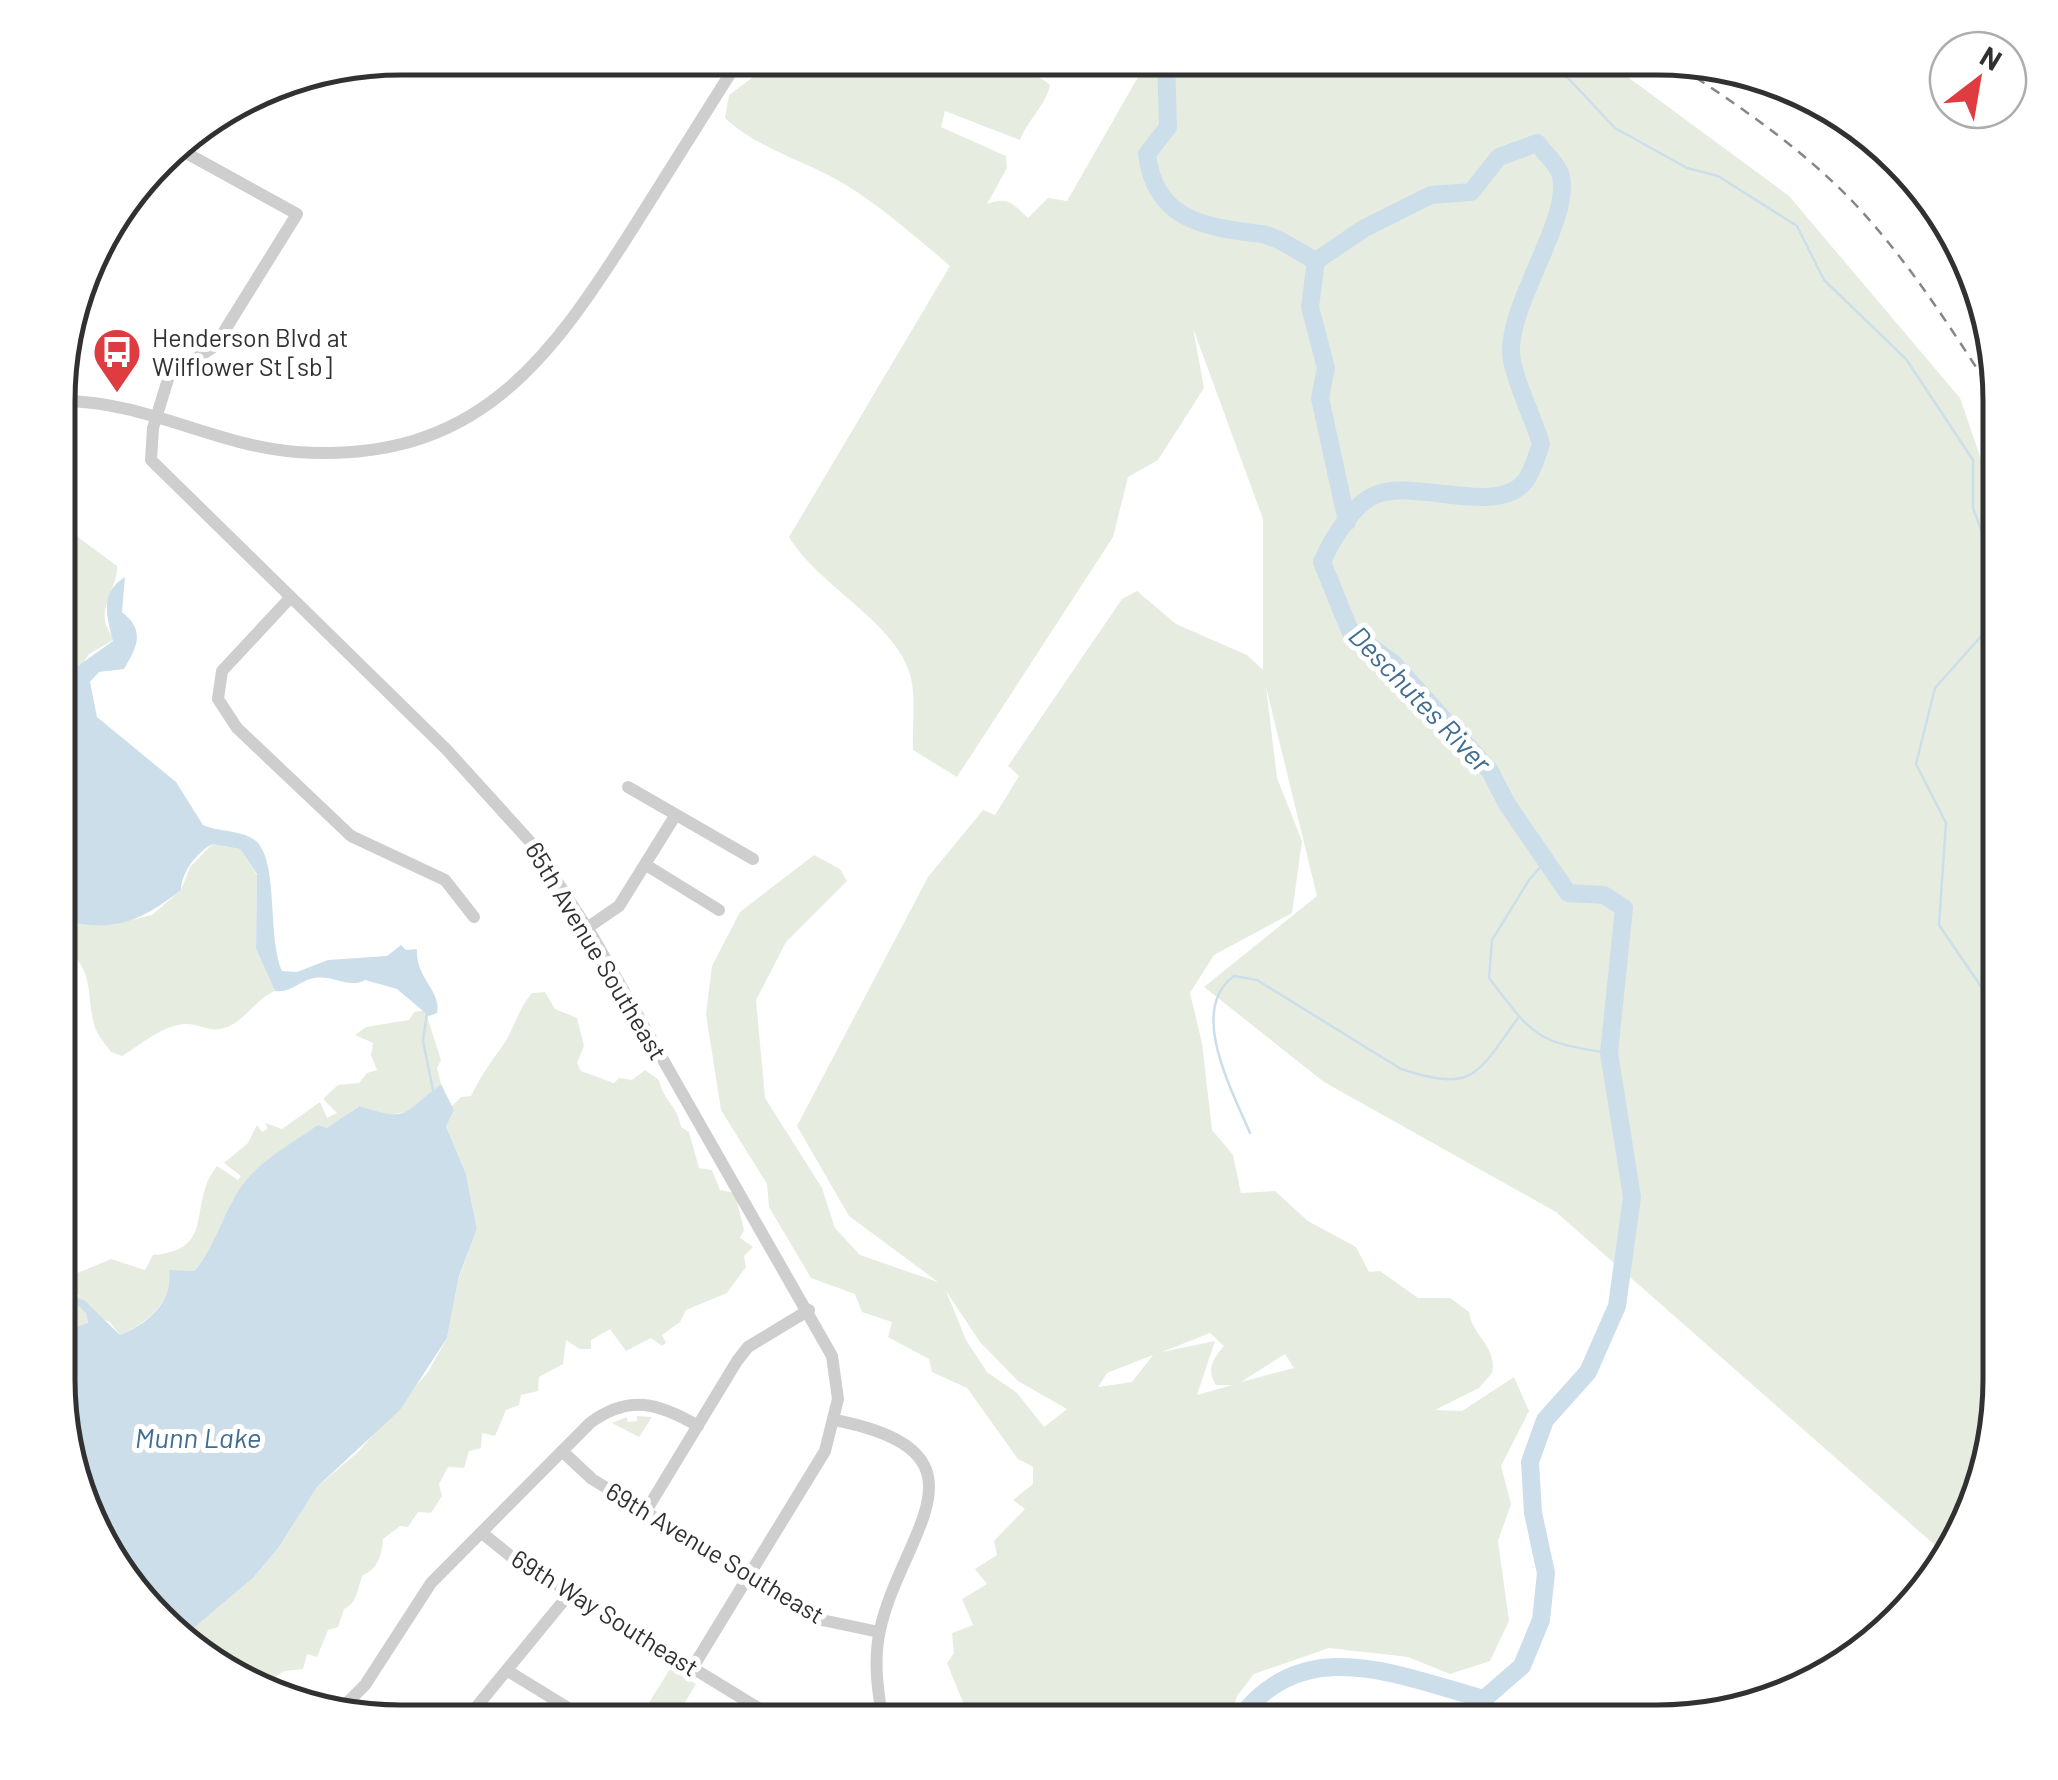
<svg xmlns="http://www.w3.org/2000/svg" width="2058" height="1780" viewBox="0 0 2058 1780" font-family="Barlow,sans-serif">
<rect width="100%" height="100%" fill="#fff"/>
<!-- green -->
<g fill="#e6ede0" fill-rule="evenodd">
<path d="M763 58H983C1004 71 1033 69 1050 85 1045 107 1028 119 1020 140L945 111 941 127 1006 156 1007 168 987 204C1008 196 1012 203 1028 218L1048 198 1067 201 1149 58H1602L1789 196 1960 398 2000 515V1379L1974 1511 1945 1554 1556 1212 1324 1082 1204 987 1317 896 1266 687 1277 778 1302 841 1292 913 1214 955 1190 993 1202 1043 1212 1130 1233 1155 1241 1193 1275 1191 1308 1221 1356 1247 1369 1272 1380 1271 1418 1298H1450L1469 1312C1472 1336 1498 1347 1492 1373L1479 1388 1435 1410 1462 1411 1514 1377 1529 1411 1501 1466 1511 1504 1498 1541 1509 1621 1490 1661 1450 1674 1408 1657 1329 1648 1254 1674 1237 1696 1229 1722H971L947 1663 954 1653 952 1633 973 1625 962 1599 987 1584 975 1569 997 1555 994 1541 1025 1509 1013 1500 1033 1484V1467L1018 1459 967 1388 932 1372 929 1359 888 1337 892 1322 862 1312 855 1294 811 1278 769 1207 767 1184 721 1110 706 1014 712 966 740 912 814 855 840 869 847 881 786 942 756 1000 765 1098 822 1188 835 1228 860 1255 938 1282 849 1216 797 1126 928 877 983 810 995 815 1019 776 1008 766 1122 599 1137 591 1176 624 1247 655 1263 670V519L1193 328 1204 388 1158 460 1128 477 1113 537 957 777 913 750C912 727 916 700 911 678 899 624 819 587 789 537L950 266C917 238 883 208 846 185 805 160 759 150 725 118L729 95 756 75ZM946 1291 980 1342 1018 1381 1067 1409 1044 1427 1017 1393 987 1372 966 1340ZM1210 1333 1224 1346C1213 1358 1206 1370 1216 1385H1232L1197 1395 1215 1341 1162 1352ZM1285 1354 1294 1368 1241 1382ZM1153 1355 1132 1382 1098 1387 1107 1373Z"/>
<path d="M60 524 117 566C118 585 100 605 106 625 108 630 112 635 113 640L89 654 66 687 60 712Z"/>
<path d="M212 844 240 849 257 875 256 949 275 991C255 999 245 1022 224 1028 209 1033 199 1023 185 1024 162 1025 141 1045 122 1056L111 1052C105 1044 96 1033 94 1024 86 992 95 964 59 947V919L110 925 152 915 181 890 190 867Z"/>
<path d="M545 992 555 1009 577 1018 584 1046 577 1063 581 1071 614 1083 619 1078 632 1080 645 1070 659 1080C663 1100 678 1107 681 1127L689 1132 699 1168 712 1170 720 1190 735 1193 744 1230 740 1238 753 1247 744 1256 746 1267 727 1293 686 1310 680 1322 662 1335 666 1343 662 1346 651 1338 626 1351 610 1329 591 1340V1349H580L566 1340 563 1364 539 1377 538 1391 521 1395 519 1405 506 1410 495 1436 482 1433 481 1448 469 1451 464 1468 448 1467 439 1484 442 1496 431 1513 418 1512 408 1527 400 1526 383 1539C382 1555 378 1569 363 1575 356 1589 359 1602 344 1609L338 1627 328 1630 317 1657 307 1654 303 1669 284 1671 275 1677V1696L263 1692 182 1638 253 1578 279 1547 317 1487 358 1452 428 1372 447 1338 459 1277 477 1229 466 1174 446 1126 452 1106 461 1097 471 1096C480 1078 489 1064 501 1048 514 1031 517 1010 532 993Z"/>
<path d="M425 1010 441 1060 437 1068 441 1084 407 1112 382 1116 358 1106 232 1201 216 1241 194 1271H170C171 1304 147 1323 120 1335L110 1322 86 1313 88 1324 58 1333 59 1287 70 1303 79 1296 63 1279 111 1259 145 1270 153 1255C218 1250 186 1205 217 1166L238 1180 241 1176 224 1163 248 1143 257 1125 262 1132 267 1129 266 1123 282 1129 320 1102 327 1118 337 1113 323 1099 338 1085 359 1083 367 1073 377 1070 371 1055 373 1043 355 1035 366 1027 409 1020 414 1012Z"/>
<path d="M637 1416 652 1417 639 1437 612 1423 627 1417 628 1422 637 1421Z"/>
<path d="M670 1669 696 1684 673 1722H637Z"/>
</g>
<!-- water -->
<g fill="#cddeeb">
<path d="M125 577 122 612C145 630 138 646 124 669L99 672 90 682 97 717 176 782 203 825C218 832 243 830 256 841 279 862 267 936 282 971L297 972 328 960 387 956 401 945 406 950 417 949C415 978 442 991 437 1013L429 1016 397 989 365 980C348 989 334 975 315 978 300 980 292 993 275 991L256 949 257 874 240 849 212 844C196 854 182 871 181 890 140 922 112 934 59 919L60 712 75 668 113 641C107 617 99 593 125 577Z"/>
<path d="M441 1084 454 1110 446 1126 466 1174 477 1229 459 1276 447 1338 400 1410 317 1487 279 1547 253 1578 182 1638 158 1621 84 1511 58 1402V1333L88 1323 86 1313 68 1296 84 1300 120 1335C147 1324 173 1303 169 1270L194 1271C219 1243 224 1204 249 1177 268 1156 295 1141 318 1125L327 1128 359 1106C410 1122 400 1115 441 1084Z"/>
</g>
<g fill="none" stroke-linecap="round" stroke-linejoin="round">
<!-- stream -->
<g stroke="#cddeeb" stroke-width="2.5">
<path d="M1534 58 1567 77 1615 128 1687 168 1718 176 1797 226 1824 280 1906 359 1973 460V508L2000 580"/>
<path d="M2000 584 1983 634 1935 688 1916 764 1946 823 1939 925 1995 1007 2000 1044"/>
<path d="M1548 858 1529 880 1492 940 1489 978C1534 1036 1534 1042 1609 1053"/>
<path d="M427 1013 423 1041 433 1090"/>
<path d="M1250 1133C1233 1092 1187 1010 1234 976L1257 980 1401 1069C1475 1093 1477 1074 1518 1018"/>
<path d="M1443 1722 1484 1699"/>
</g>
<!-- river -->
<g stroke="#cddeeb" stroke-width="18">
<path d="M1166 58 1168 127 1147 154C1155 221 1205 227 1261 234 1278 236 1300 253 1316 261L1363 229 1431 195 1471 192 1499 157 1537 143C1544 152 1556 163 1560 173 1574 214 1512 297 1511 349 1510 372 1534 419 1541 444 1537 455 1533 470 1526 480 1499 518 1415 478 1375 495 1353 504 1331 541 1322 562L1350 631 1394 664 1490 771 1507 804 1568 893 1604 895 1624 908 1609 1053 1632 1197 1617 1306 1588 1372 1545 1420 1530 1462 1533 1513 1546 1573 1541 1620 1522 1666 1484 1699C1396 1675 1301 1631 1237 1722"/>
<path d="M1316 261 1310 307 1326 368 1320 398 1347 522"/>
</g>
<!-- minor -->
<g stroke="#cecece" stroke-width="12">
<path d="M171 151 179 149 297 214 215 346 169 376 153 428 151 460 446 749 534 846 593 937 832 1356 838 1399 825 1451 693 1667"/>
<path d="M60 401C145 400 215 446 297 452 477 464 549 361 635 225 670 169 705 114 740 58"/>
<path d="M290 598 222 671 218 699 237 728 351 836 445 880 474 917"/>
<path d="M628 787 753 859"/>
<path d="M646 865 719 910"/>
<path d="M587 928 619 906 675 816"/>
<path d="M835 1420C1001 1453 901 1533 880 1630 873 1661 878 1692 883 1722"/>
<path d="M562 1451 592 1479 822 1620 879 1632"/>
<path d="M646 1511 737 1361 748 1347 809 1310"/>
<path d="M482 1533 513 1558 781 1722"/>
<path d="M508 1671 591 1722"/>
<path d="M340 1710 365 1685 431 1583 590 1423C629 1394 659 1403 698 1426"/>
<path d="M464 1722 570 1593"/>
</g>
<!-- rail -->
<path stroke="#868686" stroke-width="2.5" stroke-dasharray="10 8" stroke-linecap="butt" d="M1666 58C1732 101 1800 146 1855 204 1912 265 1955 335 2000 404"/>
</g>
<!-- icons -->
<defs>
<g id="bus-pin" transform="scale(2.5)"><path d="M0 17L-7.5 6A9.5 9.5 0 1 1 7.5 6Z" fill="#de3c40" stroke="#fff"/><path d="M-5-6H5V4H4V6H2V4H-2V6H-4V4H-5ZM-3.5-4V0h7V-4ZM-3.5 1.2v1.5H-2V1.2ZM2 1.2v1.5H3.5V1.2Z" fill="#fff"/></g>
</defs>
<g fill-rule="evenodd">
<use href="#bus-pin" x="117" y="352"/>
</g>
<g text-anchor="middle" stroke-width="10" stroke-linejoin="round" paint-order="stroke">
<!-- poi labels -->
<g font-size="25" fill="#313131" stroke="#fff" text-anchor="start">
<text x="152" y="347">Henderson Blvd at<tspan x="152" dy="29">Wilflower St [sb]</tspan></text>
</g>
<!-- street labels -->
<g font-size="25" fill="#313131" stroke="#fff">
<text transform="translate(596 951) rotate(59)" y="9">65th Avenue Southeast</text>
<text transform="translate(715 1553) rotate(31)" y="9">69th Avenue Southeast</text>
<text transform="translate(605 1613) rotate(32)" y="9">69th Way Southeast</text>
</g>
<!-- water labels -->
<g font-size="28" font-style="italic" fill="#416d90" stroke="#fff">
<text transform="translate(1420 699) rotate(46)" y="10">Deschutes River</text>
<text x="198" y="1448">Munn Lake</text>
</g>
</g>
<!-- crop -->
<path d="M0 0H2058V1780H0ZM401 75H1657A326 326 0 0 1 1983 401V1379A326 326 0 0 1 1657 1705H401A326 326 0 0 1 75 1379V401A326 326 0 0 1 401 75Z" fill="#fff" fill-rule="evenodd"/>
<path fill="none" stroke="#313131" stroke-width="5" d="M401 75H1657A326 326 0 0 1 1983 401V1379A326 326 0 0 1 1657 1705H401A326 326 0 0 1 75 1379V401A326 326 0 0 1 401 75Z"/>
<!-- north arrow -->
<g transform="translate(1978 80) rotate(31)"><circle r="48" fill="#ffffff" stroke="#adadad" stroke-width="2.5"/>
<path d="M0-8L18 38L0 25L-18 38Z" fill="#de3c40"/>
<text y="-15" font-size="28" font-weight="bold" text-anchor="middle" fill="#313131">N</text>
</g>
</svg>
